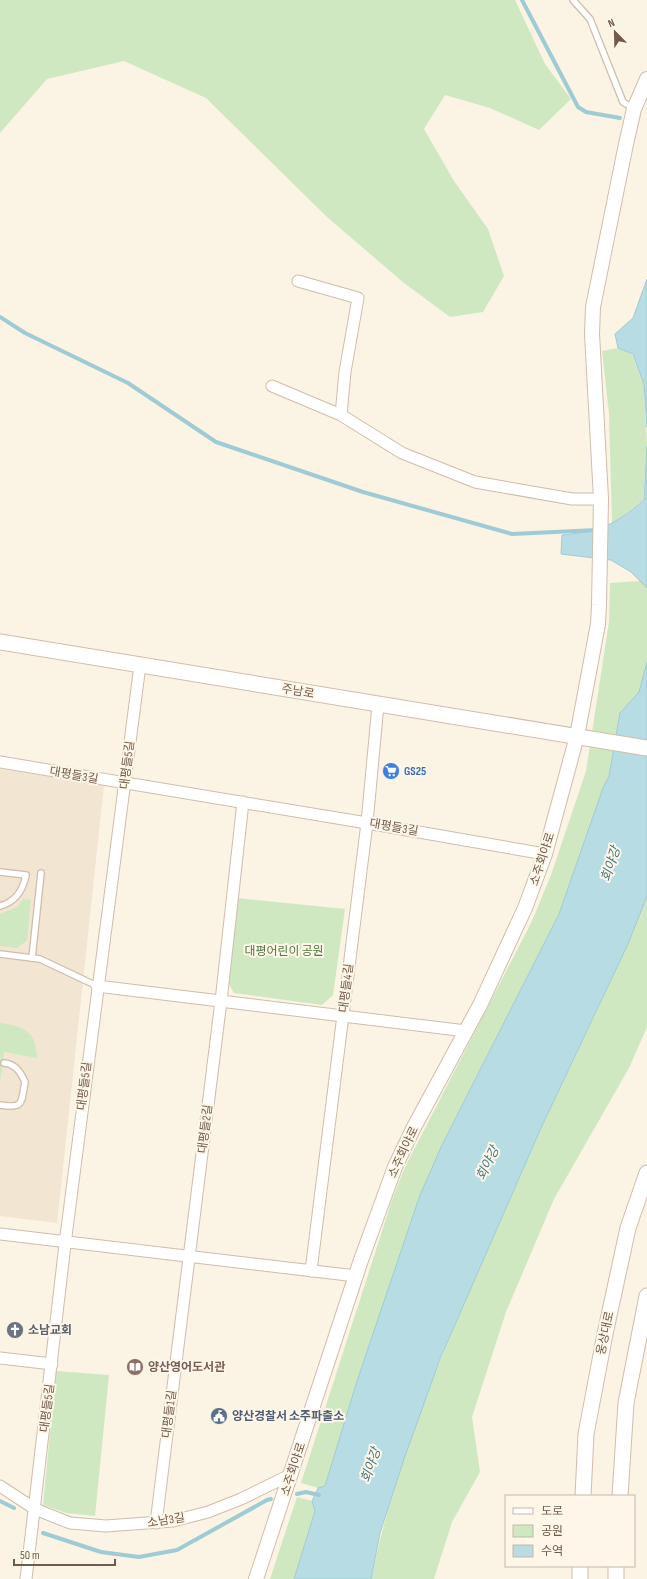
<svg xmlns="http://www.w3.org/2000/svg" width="647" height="1579" viewBox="0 0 647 1579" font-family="'Sofia Sans Condensed','Noto Sans KR',sans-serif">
<rect width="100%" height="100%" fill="#fbf3e3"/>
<!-- residential -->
<path fill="#f2e5d2" d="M0 769 104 785 57 1223 0 1216Z"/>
<!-- green -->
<g fill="#d0e8c2">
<path d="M0 0H515L545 64 571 99 539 130 490 108 445 95 424 129 454 181 488 229 504 276 483 312 450 317 404 283 327 217 206 98 124 61 47 79 0 133Z"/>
<path d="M618 348 632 354 644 384 647 445 643 500 612 524 609 413 602 351Z"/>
<path d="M640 581 647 588V667L639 692 620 713 609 776 603 788 559 914 442 1145 420 1195 357 1381 325 1487 318 1488 301 1483 393 1197 405 1167 532 921 551 875 586 771 609 622 610 583Z"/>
<path d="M647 896V1027L629 1068 554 1199 506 1312 472 1417 480 1472 452 1522 434 1579H371C396 1458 446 1344 496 1231 515 1188 533 1145 553 1102 586 1034 619 967 647 896Z"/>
<path d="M237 898 345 909 333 995 322 1005 234 993 228 983Z"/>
<path d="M23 899 31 900 27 940 17 948 0 946V914L17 907Z"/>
<path d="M0 1023C24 1026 36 1031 37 1058L4 1052 0 1083Z"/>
<path d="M56 1371 109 1375 95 1516 66 1513 43 1505Z"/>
<path d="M297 1497 312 1501 315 1511 294 1579H270Z"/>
</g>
<!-- water -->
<g fill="#b8dce4" stroke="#9fcbd5">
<path d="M647 279V427L644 384 633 354 618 348 615 334 633 318Z"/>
<path d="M647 446V588L631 572 611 560 561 554 562 535C603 531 612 526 644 500Z"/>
<path d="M647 662V896L628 944 541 1128 440 1359 404 1459 380 1533 371 1579H294L315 1511 312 1501 318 1488 325 1486 357 1381 420 1195 442 1145 559 914 603 788 609 776 620 713 639 692Z"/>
</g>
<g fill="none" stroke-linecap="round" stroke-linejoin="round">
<!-- stream -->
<g stroke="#9fcbd5" stroke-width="4">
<path d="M522 0 578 107 586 112 620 118"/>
<path d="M0 317 25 333 128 383 216 442 363 492 512 534 597 530"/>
<path d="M297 1494 306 1492 319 1495"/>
<path d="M0 1501 14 1508"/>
<path d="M43 1533 101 1552 139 1557 177 1550 267 1500 271 1499"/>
</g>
<!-- service casing -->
<g stroke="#cebdad" stroke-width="8">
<g id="service">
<path d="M573 0 590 19 623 102 634 109"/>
<path d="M0 872 26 875C23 890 16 902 0 906"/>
<path d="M0 954 40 959 97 986"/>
<path d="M32 958 41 873"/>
<path d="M0 1105C24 1109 21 1103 25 1082 21 1073 16 1064 4 1063"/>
</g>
</g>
<!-- minor casing -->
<g stroke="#cebdad" stroke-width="13">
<g id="minor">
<path d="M298 281 358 298 345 372 341 415"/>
<path d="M272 386 341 415 402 453 475 482 572 499H601"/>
<path d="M0 762 367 823 545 854"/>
<path d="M97 986 466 1031"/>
<path d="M0 1234 356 1276"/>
<path d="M311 1271 367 823 378 705"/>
<path d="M0 1358 52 1364"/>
<path d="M0 1486 35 1509 70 1523 106 1526 173 1521 208 1512 241 1499 292 1474"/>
<path d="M156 1523 221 1001 243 802"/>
<path d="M26 1579 66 1236 140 665"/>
</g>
</g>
<!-- tertiary casing -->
<g stroke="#cebdad" stroke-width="16">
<path id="tertiary" d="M256 1579 361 1260 395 1167 413 1129 480 1005 525 908 545 854 577 736 598 624 599 605 601 499 592 334 593 307 626 144 634 109 647 79"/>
</g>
<!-- secondary casing -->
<g stroke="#d1bdaa" stroke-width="17">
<g id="secondary">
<path d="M0 642 647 748"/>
<path d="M583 1496 586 1434 605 1334 628 1228 647 1173"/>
<path d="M620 1496 626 1403 647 1296"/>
<path d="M580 1579V1566"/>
<path d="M616 1579V1566"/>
</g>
</g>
<!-- service -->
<use href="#service" stroke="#fff" stroke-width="5.5"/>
<!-- minor -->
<use href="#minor" stroke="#fff" stroke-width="11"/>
<!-- tertiary -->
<use href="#tertiary" stroke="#fff" stroke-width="14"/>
<!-- secondary -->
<use href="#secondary" stroke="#fff" stroke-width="15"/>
</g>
<!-- icons -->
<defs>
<g id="supermarket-disc" transform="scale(0.9)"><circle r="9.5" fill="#3f7fe0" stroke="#fef7e9"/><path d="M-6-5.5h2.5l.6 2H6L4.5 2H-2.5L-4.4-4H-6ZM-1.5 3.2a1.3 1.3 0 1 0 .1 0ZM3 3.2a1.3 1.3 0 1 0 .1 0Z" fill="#fff"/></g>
<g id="church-disc" transform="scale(0.9)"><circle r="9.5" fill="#6b7280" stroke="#fef7e9"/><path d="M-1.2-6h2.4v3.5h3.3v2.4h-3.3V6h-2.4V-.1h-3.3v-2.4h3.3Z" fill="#fff"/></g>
<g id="library-disc" transform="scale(0.9)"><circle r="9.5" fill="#8d6e63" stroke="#fef7e9"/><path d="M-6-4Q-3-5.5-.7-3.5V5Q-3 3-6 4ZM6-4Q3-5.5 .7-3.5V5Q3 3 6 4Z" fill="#fff"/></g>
<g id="civic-disc" transform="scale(0.9)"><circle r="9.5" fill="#5c6f8a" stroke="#fef7e9"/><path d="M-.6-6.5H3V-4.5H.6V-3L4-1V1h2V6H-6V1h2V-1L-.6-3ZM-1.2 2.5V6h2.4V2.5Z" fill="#fff"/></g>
</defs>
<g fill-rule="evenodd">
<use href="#supermarket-disc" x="391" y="771"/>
<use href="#church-disc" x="15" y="1330"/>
<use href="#library-disc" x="135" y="1367"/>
<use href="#civic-disc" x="219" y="1416"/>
</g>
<g text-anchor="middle" stroke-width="4" stroke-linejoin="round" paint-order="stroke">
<!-- street labels -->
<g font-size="12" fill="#725a4a" stroke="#fef7e9">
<text transform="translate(298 691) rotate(10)" y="4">주남로</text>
<text transform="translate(127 765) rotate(-83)" y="4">대평들5길</text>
<text transform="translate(74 775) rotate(10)" y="4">대평들3길</text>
<text transform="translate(394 827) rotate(10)" y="4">대평들3길</text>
<text transform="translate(542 859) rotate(-72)" y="4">소주회야로</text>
<text transform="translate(346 988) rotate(-83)" y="4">대평들4길</text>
<text transform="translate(84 1086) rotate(-83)" y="4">대평들5길</text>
<text transform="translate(205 1129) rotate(-83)" y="4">대평들2길</text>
<text transform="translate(403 1152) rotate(-65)" y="4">소주회야로</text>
<text transform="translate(605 1333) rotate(-78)" y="4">웅상대로</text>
<text transform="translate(47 1408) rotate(-83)" y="4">대평들5길</text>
<text transform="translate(169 1414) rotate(-83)" y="4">대평들1길</text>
<text transform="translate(293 1469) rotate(-72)" y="4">소주회야로</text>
<text transform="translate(166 1520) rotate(-9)" y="4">소남3길</text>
</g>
<!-- shop labels -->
<g font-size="12" font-weight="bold" fill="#366cbe" stroke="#fef7e9" text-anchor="start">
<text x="404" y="775">GS25</text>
</g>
<!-- park labels -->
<g font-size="12" fill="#507842" stroke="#fef7e9">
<text x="284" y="955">대평어린이 공원</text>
</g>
<!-- worship labels -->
<g font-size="12" font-weight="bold" fill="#5b616d" stroke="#fef7e9" text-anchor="start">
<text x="28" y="1334">소남교회</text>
</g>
<!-- education labels -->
<g font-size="12" font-weight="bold" fill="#785e54" stroke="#fef7e9" text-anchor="start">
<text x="148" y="1371">양산영어도서관</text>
</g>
<!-- service labels -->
<g font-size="12" font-weight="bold" fill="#4e5e75" stroke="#fef7e9" text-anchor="start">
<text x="232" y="1420">양산경찰서 소주파출소</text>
</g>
<!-- water labels -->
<g font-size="13" font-style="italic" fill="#457885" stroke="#fef7e9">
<text transform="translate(610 864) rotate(-72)" y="5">회야강</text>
<text transform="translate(487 1163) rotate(-64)" y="5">회야강</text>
<text transform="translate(370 1465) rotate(-71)" y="5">회야강</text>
</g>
</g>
<!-- legend -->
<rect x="505" y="1495" width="130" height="72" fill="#fef7e9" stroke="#c6b8a9"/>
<rect x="513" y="1508" width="20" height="6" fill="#ffffff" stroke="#c6b8a9"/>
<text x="541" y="1515" font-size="12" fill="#725a4a">도로</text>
<rect x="513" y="1525" width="20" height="12" fill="#d0e8c2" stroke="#c6b8a9"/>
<text x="541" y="1535" font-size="12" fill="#725a4a">공원</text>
<rect x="513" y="1545" width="20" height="12" fill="#b8dce4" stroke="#c6b8a9"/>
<text x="541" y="1555" font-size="12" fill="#725a4a">수역</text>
<!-- north arrow -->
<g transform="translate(615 32) rotate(337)" stroke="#fef7e9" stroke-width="3" paint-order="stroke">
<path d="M0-3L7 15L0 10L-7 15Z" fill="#725a4a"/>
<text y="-6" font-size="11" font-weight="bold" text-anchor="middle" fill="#725a4a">N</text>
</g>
<!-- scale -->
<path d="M14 1559v6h101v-6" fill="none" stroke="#725a4a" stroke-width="2"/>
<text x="20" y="1559" font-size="12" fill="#725a4a" stroke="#fef7e9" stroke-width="3" paint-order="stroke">50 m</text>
</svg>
